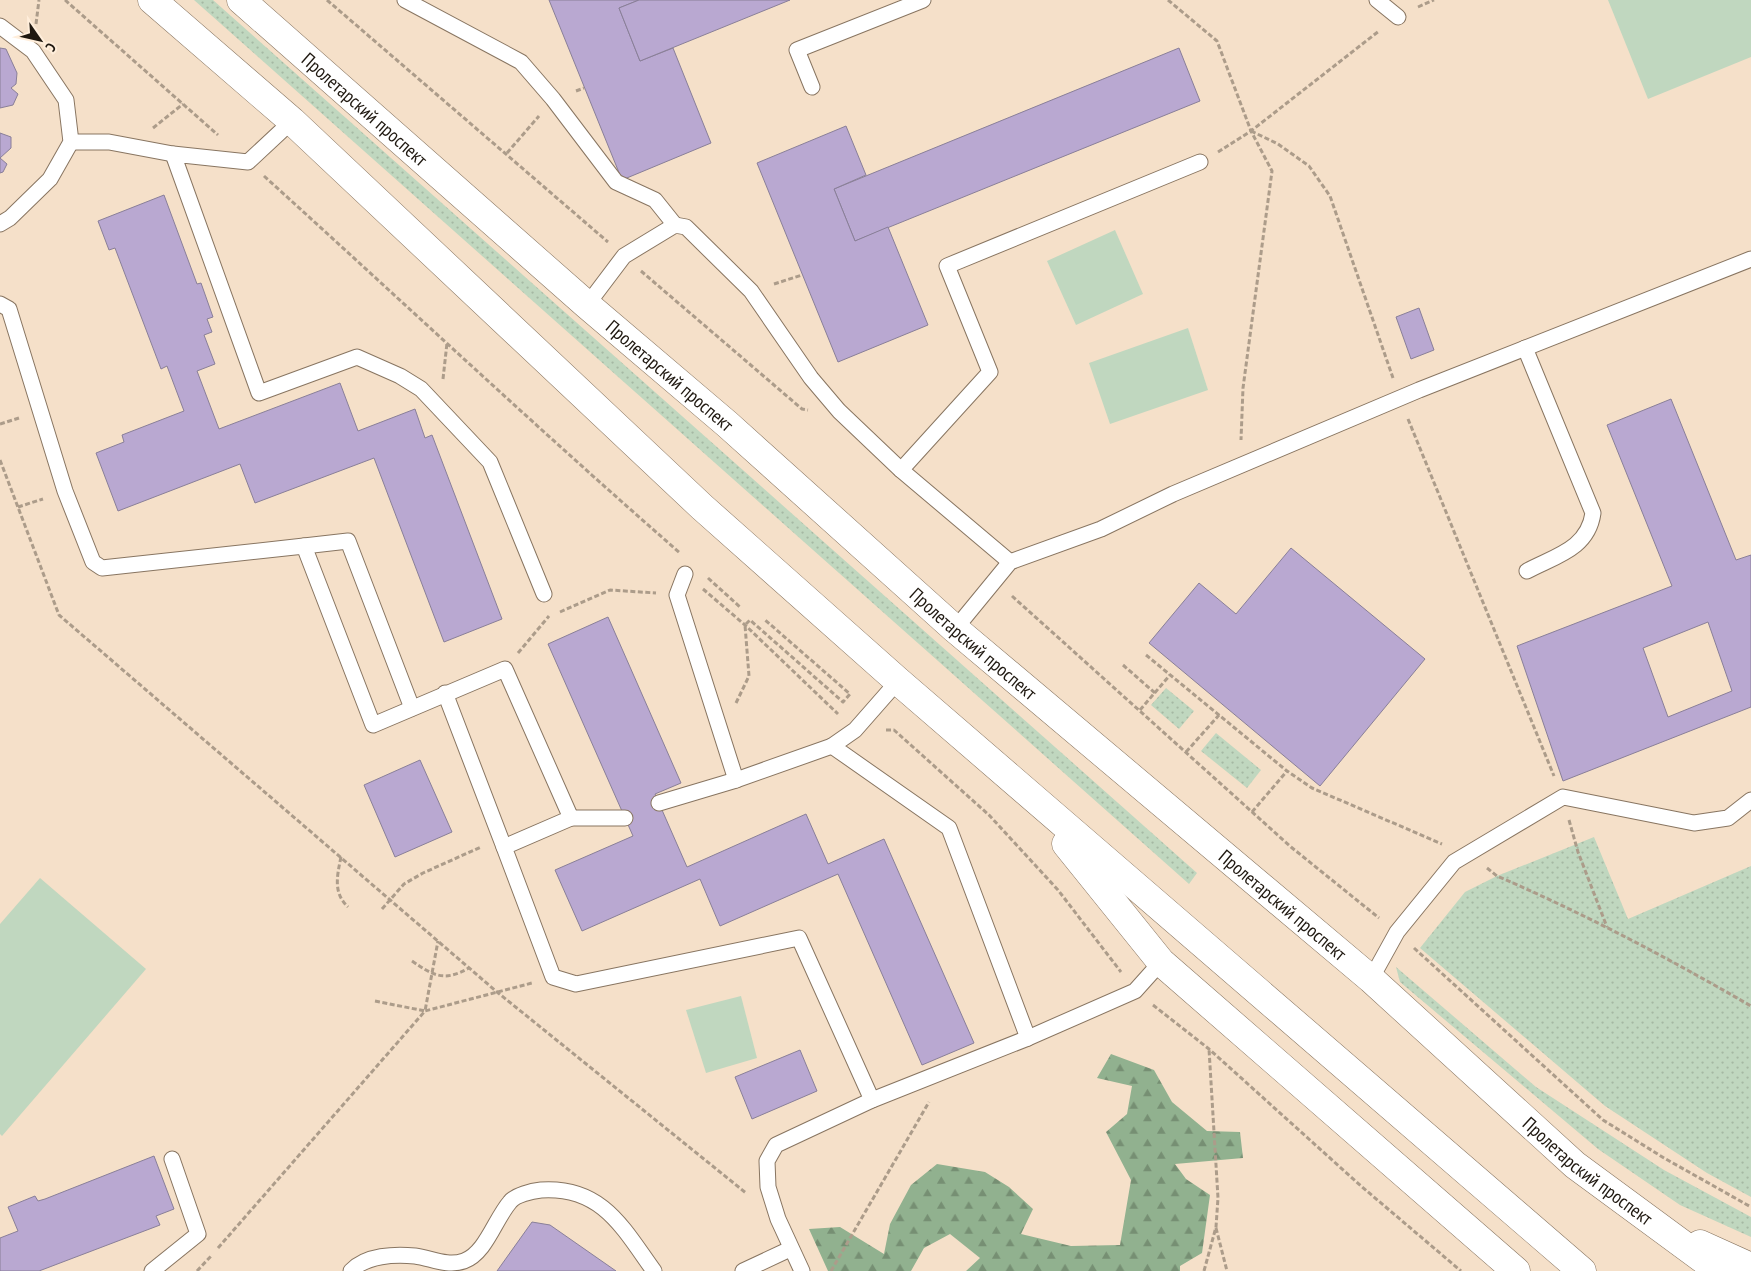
<svg xmlns="http://www.w3.org/2000/svg" width="1751" height="1271" viewBox="0 0 1751 1271" font-family="'PT Sans Narrow',sans-serif">
<defs>
<pattern id="grass-dots" width="8" height="8" patternUnits="userSpaceOnUse" patternTransform="scale(1.25)"><rect width="8" height="8" fill="#c0d7bf"/><path d="M2 2h.1M6 6h.1" fill="none" stroke="#a5b8a3" stroke-width="1.8" stroke-linecap="round"/></pattern>
<pattern id="forest-firs" width="22" height="20" patternUnits="userSpaceOnUse" patternTransform="scale(1.25)"><rect width="22" height="20" fill="#91b18f"/><path d="M5 1l3.5 6h-7zM16 11l3.5 6h-7z" fill="#768f73"/></pattern>
</defs>
<rect width="100%" height="100%" fill="#f5e0c9"/>
<!-- grass -->
<g fill="url(#grass-dots)">
<path d="M194 0H213L1197 873 1189 884Z"/>
<path d="M1166 688 1194 711 1179 729 1151 705Z"/>
<path d="M1216 733 1261 770 1247 788 1201 751Z"/>
<path d="M1594 837 1628 919 1751 866V1197L1707 1173 1605 1106 1420 948 1465 892 1497 876Z"/>
<path d="M1396 967 1536 1087 1664 1170 1751 1217V1237L1680 1205 1598 1149 1400 982Z"/>
</g>
<!-- forest -->
<path fill="url(#forest-firs)" d="M1111 1054 1154 1070 1172 1102 1207 1131 1240 1132 1243 1158 1175 1164 1186 1179 1210 1195 1202 1253 1180 1266V1271H966L980 1258 950 1234 924 1248 911 1271H828L809 1229 840 1227 884 1254 890 1224 911 1185 937 1164 985 1172 1009 1187 1033 1209 1021 1234 1071 1246 1120 1245 1131 1180 1106 1132 1127 1114 1132 1086 1097 1078Z"/>
<!-- green -->
<g fill="#c0d7bf">
<path d="M1608 0H1751V57L1648 99Z"/>
<path d="M1115 230 1143 294 1076 325 1047 261Z"/>
<path d="M1188 328 1208 390 1110 424 1089 363Z"/>
<path d="M40 878 146 969 2 1136 0 1134V924Z"/>
<path d="M741 996 757 1058 706 1073 686 1010Z"/>
</g>
<!-- building -->
<g fill="#b9a8d1" stroke="#897f98" fill-rule="evenodd">
<path d="M549 0H639L619 8 640 61 673 48 711 143 622 180Z"/>
<path d="M639 0H790L640 61 619 8Z"/>
<path d="M0 48 6 49 17 73 16 84 11 88 18 94 13 105 0 108Z"/>
<path d="M1179 48 1200 101 855 241 834 189Z"/>
<path d="M846 126 866 175 834 189 855 241 888 227 928 325 838 362 757 163Z"/>
<path d="M0 133 11 137V148L0 158 7 164 3 172 0 173Z"/>
<path d="M164 195 197 284 201 283 213 317 207 319 212 332 204 335 215 364 197 371 219 429 340 383 358 431 415 409 425 438 432 435 502 619 444 642 374 458 255 503 240 464 118 511 96 453 124 442 122 435 184 411 167 366 161 369 115 248 109 250 98 221Z"/>
<path d="M1419 308 1434 350 1411 359 1396 317Z"/>
<path d="M1671 399 1736 560 1751 555V707L1563 781 1517 646 1672 586 1607 425ZM1708 622 1732 691 1668 717 1643 648Z"/>
<path d="M1291 548 1425 659 1320 786 1149 643 1199 583 1236 614Z"/>
<path d="M608 617 681 783 655 794 687 867 806 814 828 864 884 839 974 1043 922 1065 838 874 720 926 700 879 582 931 555 870 633 836 548 644Z"/>
<path d="M420 760 452 832 395 857 364 785Z"/>
<path d="M800 1050 817 1091 752 1119 735 1077Z"/>
<path d="M154 1156 174 1209 156 1216 160 1225 39 1271H0V1238L18 1231 8 1207 35 1196 38 1201 45 1199Z"/>
<path d="M532 1222 550 1225 616 1271H497Z"/>
</g>
<g fill="none" stroke-linecap="round" stroke-linejoin="round">
<!-- lane casing -->
<g stroke="#887561" stroke-width="17">
<g id="lane">
<path d="M405 0 521 62 553 99 616 182 655 200 675 225"/>
<path d="M1377 0 1398 17"/>
<path d="M0 26 33 51 66 100 71 142 50 179 10 218 0 224"/>
<path d="M812 87 797 50 923 0"/>
<path d="M292 121 248 162 173 154 259 393 357 357 400 376 421 389 490 462 544 594"/>
<path d="M71 142H109L173 154"/>
<path d="M0 304 9 309 65 491 93 562 102 568 304 546 373 725 505 669 571 818 504 847 553 977 576 984 799 938 872 1100"/>
<path d="M587 305 624 256 675 225 686 227 751 291 811 378 839 411 901 470 1010 562"/>
<path d="M1525 348 1593 513C1588 549 1555 556 1527 571"/>
<path d="M901 470 990 372 947 266 1200 162"/>
<path d="M304 546 348 541 412 708"/>
<path d="M685 574 677 595 736 780"/>
<path d="M955 629 1010 562 1101 529 1173 494 1419 390 1751 259"/>
<path d="M898 681 855 730 832 746 949 828 1028 1038"/>
<path d="M445 693 504 847"/>
<path d="M659 803 736 780 832 746"/>
<path d="M571 818H625"/>
<path d="M1371 979 1397 932 1454 862 1563 797 1694 823 1728 818 1751 800"/>
<path d="M152 1271 198 1234 172 1159"/>
<path d="M351 1271C366 1255 395 1254 415 1256 431 1258 447 1267 464 1261 486 1253 495 1219 510 1202 515 1195 532 1191 541 1190 602 1186 623 1228 654 1271"/>
<path d="M743 1271 790 1249"/>
<path d="M802 1271 778 1219 768 1187 767 1161 776 1145 872 1100 1028 1038 1135 991 1161 962"/>
</g>
</g>
<!-- primary casing -->
<g stroke="#887561" stroke-width="29">
<g id="primary">
<path d="M152 0 292 121 702 507 898 681 1582 1271"/>
<path id="s1" d="M241 0 587 305 727 424 955 629 1371 979 1575 1165 1719 1271"/>
<path d="M1066 844 1161 962 1516 1271"/>
<path d="M1700 1244 1751 1267"/>
</g>
</g>
<!-- path -->
<g stroke="#ac9c8a" stroke-width="3" stroke-dasharray="5 2.5" stroke-linecap="butt">
<path d="M65 0 218 135"/>
<path d="M327 0 608 242"/>
<path d="M1168 0 1217 41 1251 131 1272 171 1243 388 1241 440"/>
<path d="M1418 7 1434 0"/>
<path d="M36 24 39 0"/>
<path d="M576 91 584 88"/>
<path d="M153 128 183 104"/>
<path d="M1251 131 1278 144 1309 166 1330 196 1393 378"/>
<path d="M1218 152 1251 131 1379 31"/>
<path d="M507 153 539 116"/>
<path d="M264 176C403 302 539 430 680 553"/>
<path d="M641 271 802 409 808 410"/>
<path d="M774 284 802 275"/>
<path d="M443 379 447 343"/>
<path d="M1408 419 1554 776"/>
<path d="M0 424 19 418"/>
<path d="M0 460 59 615 497 992 746 1193"/>
<path d="M18 507 43 499"/>
<path d="M708 578 740 607"/>
<path d="M703 589 745 625 838 714"/>
<path d="M1012 596 1291 847 1379 918"/>
<path d="M560 612 610 590 656 593"/>
<path d="M518 653 549 616"/>
<path d="M1146 655 1287 771 1312 788 1442 844"/>
<path d="M1123 665 1155 693"/>
<path d="M736 703 749 676 745 625 750 620 843 702 850 694 764 619"/>
<path d="M1140 710 1170 675"/>
<path d="M886 730H894L989 815 1058 890 1121 972"/>
<path d="M1186 752 1219 715"/>
<path d="M1252 812 1287 771"/>
<path d="M1569 820 1578 852 1607 927"/>
<path d="M341 857C337 876 333 893 348 907"/>
<path d="M1487 868 1497 876C1585 914 1668 958 1751 1006"/>
<path d="M382 909 404 884 423 873 481 847"/>
<path d="M1414 948 1603 1120 1664 1158 1751 1207"/>
<path d="M412 961C434 976 444 982 469 968"/>
<path d="M375 1001 425 1011 438 941"/>
<path d="M1153 1005 1209 1049 1361 1186 1461 1271"/>
<path d="M1216 1228 1227 1271"/>
<path d="M218 1248 425 1011 532 983"/>
<path d="M197 1271 212 1255"/>
<path d="M831 1271 929 1102"/>
<path d="M1204 1271 1216 1227 1218 1198 1209 1049"/>
</g>
<!-- lane -->
<use href="#lane" stroke="#fff" stroke-width="15"/>
<!-- primary -->
<use href="#primary" stroke="#fff" stroke-width="28"/>
</g>
<g text-anchor="middle" stroke-width="5" stroke-linejoin="round" paint-order="stroke">
<!-- street labels -->
<g font-size="19" fill="#1f1810" stroke="#ffeedb">
<text dy="7" stroke="none"><textPath href="#s1" startOffset="165">Пролетарский проспект</textPath></text>
<text dy="7" stroke="none"><textPath href="#s1" startOffset="570">Пролетарский проспект</textPath></text>
<text dy="7" stroke="none"><textPath href="#s1" startOffset="975">Пролетарский проспект</textPath></text>
<text dy="7" stroke="none"><textPath href="#s1" startOffset="1380">Пролетарский проспект</textPath></text>
<text dy="7" stroke="none"><textPath href="#s1" startOffset="1785">Пролетарский проспект</textPath></text>
</g>
</g>
<!-- north arrow -->
<g transform="translate(40 40) rotate(124)" stroke="#ffeedb" stroke-width="4" paint-order="stroke">
<path d="M0-4L9 19L0 12L-9 19Z" fill="#1f1810"/>
<text y="-8" font-size="14" font-weight="bold" text-anchor="middle" fill="#1f1810">С</text>
</g>
</svg>
